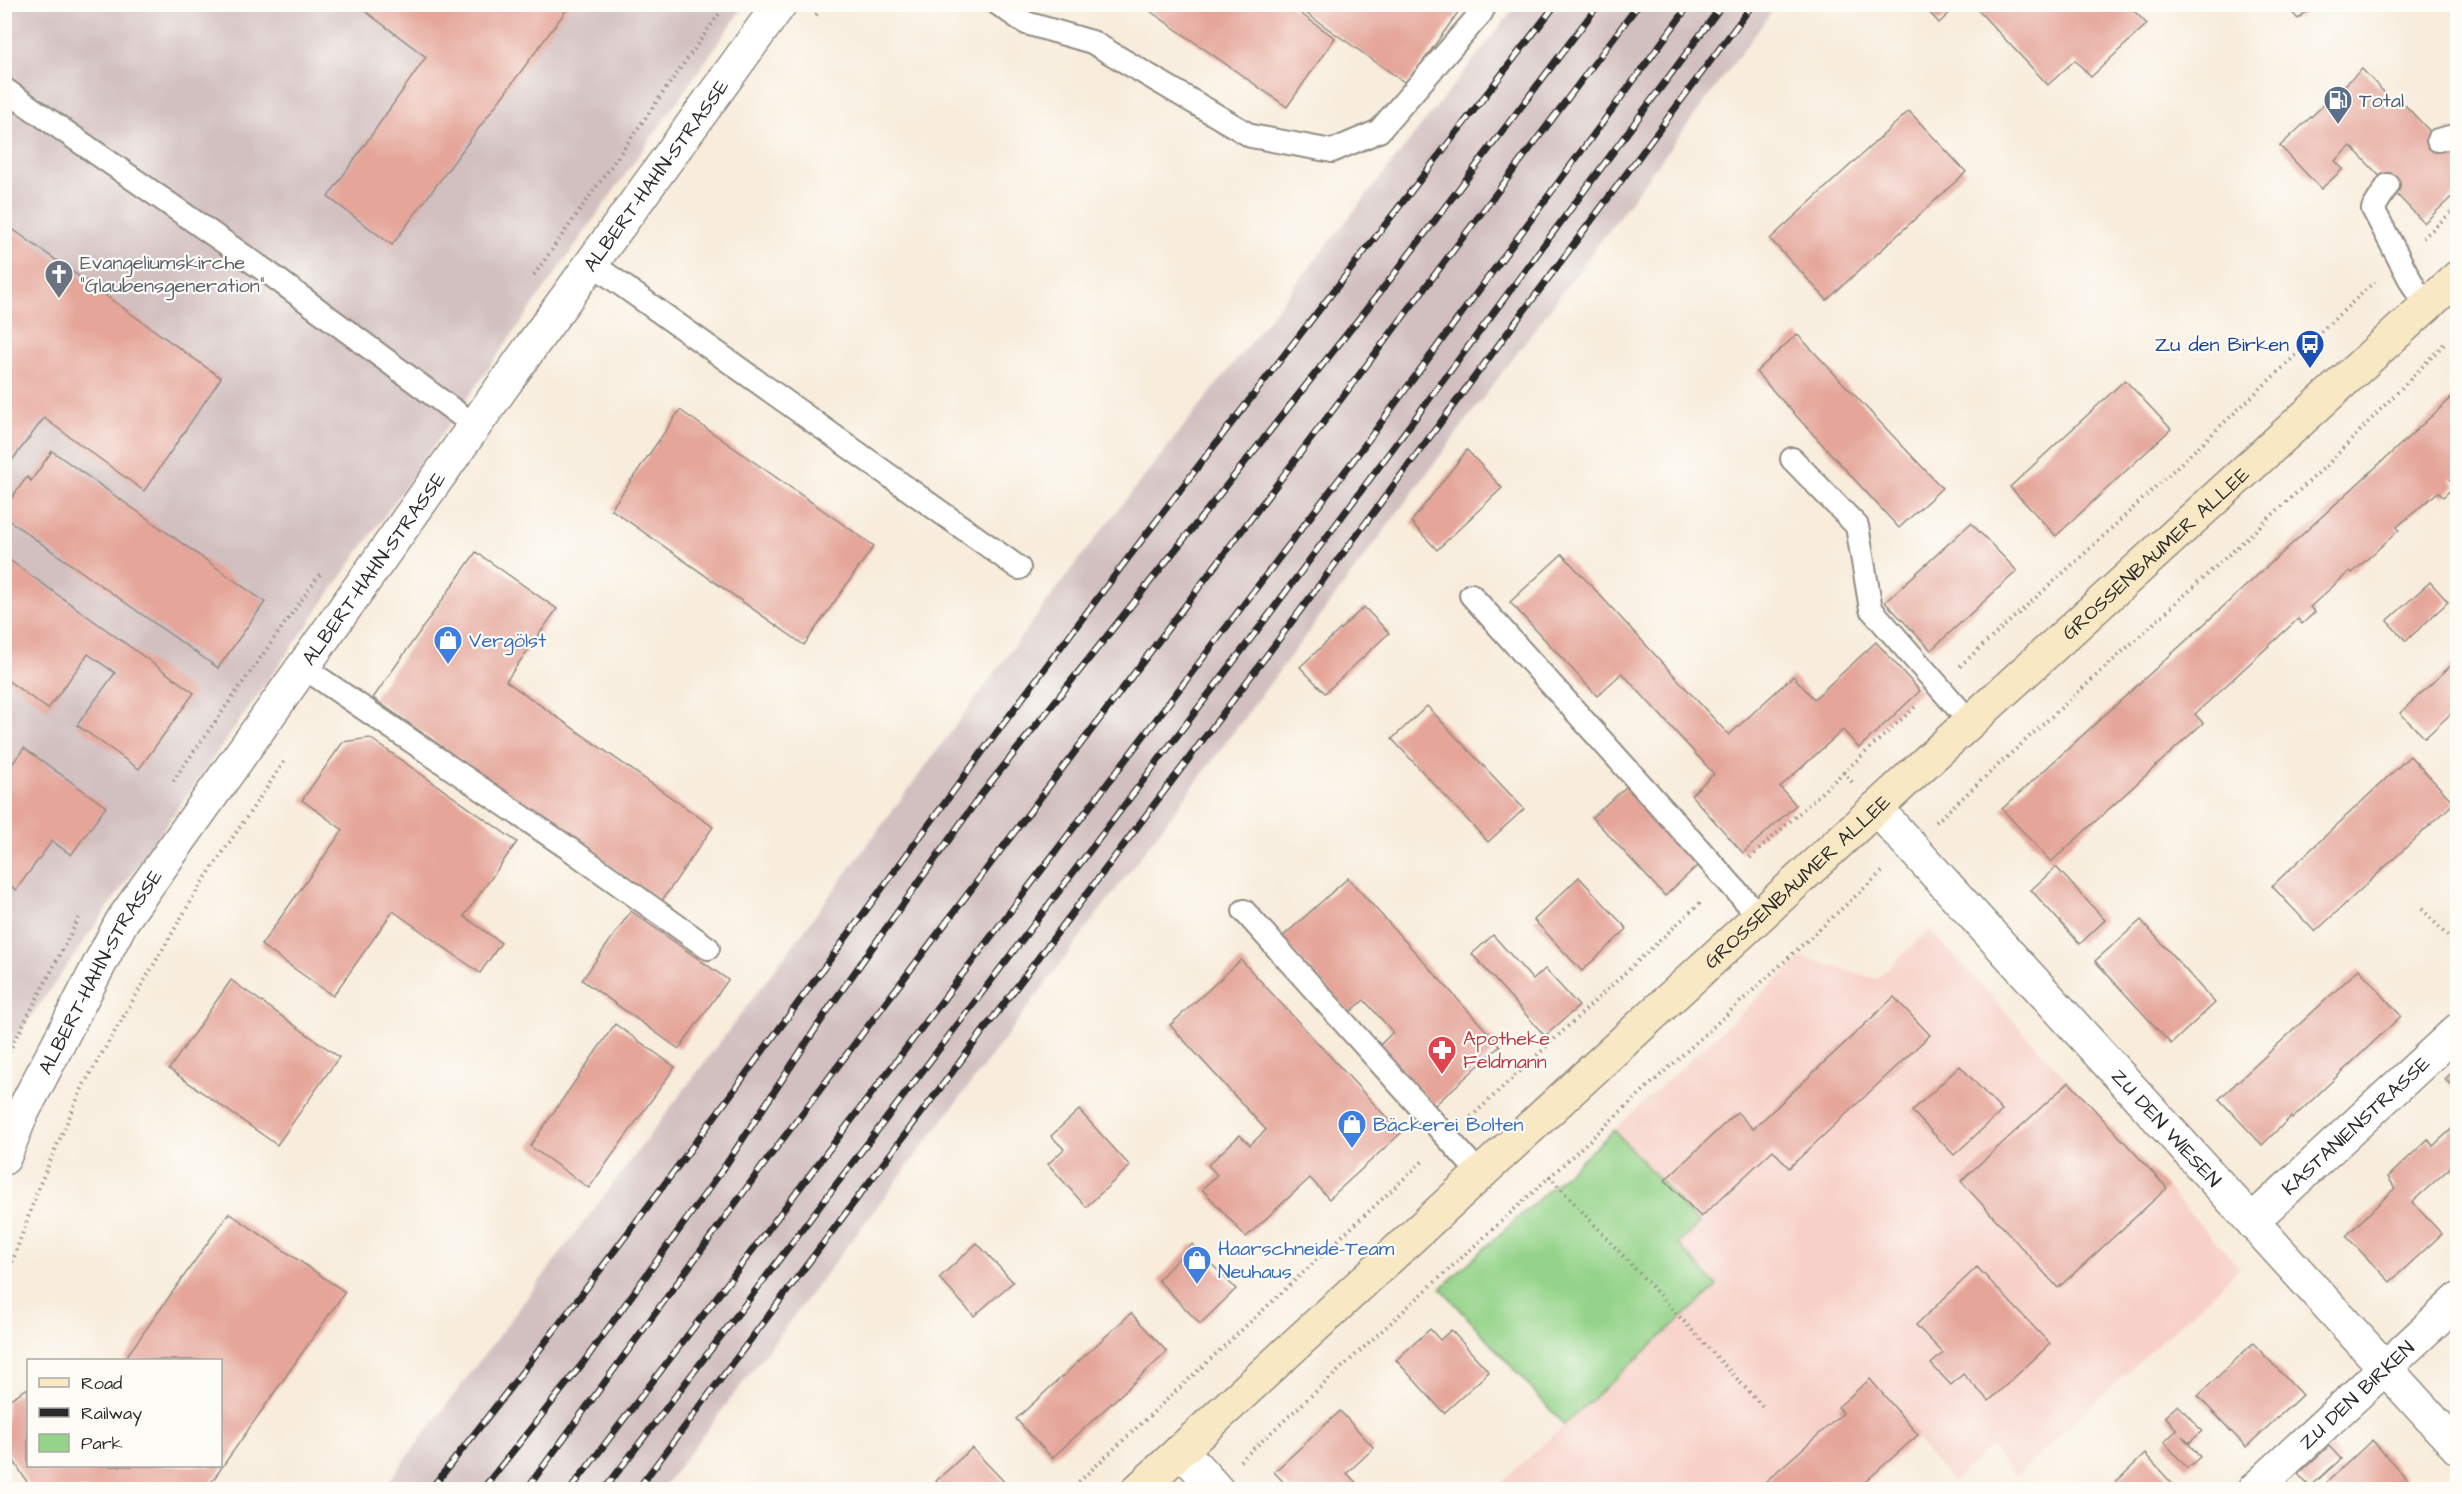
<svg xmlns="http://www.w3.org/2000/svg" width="2462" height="1494" viewBox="0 0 2462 1494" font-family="'Architects Daughter',sans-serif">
<rect width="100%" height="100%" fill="#fdfcf7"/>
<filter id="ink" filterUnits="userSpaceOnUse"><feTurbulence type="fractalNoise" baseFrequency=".0167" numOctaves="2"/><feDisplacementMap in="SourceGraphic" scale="12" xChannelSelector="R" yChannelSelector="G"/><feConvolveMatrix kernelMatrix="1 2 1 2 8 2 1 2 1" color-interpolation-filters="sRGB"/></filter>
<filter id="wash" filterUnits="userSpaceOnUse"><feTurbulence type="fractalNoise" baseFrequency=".008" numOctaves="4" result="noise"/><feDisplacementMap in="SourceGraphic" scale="24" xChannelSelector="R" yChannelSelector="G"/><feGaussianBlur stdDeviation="1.35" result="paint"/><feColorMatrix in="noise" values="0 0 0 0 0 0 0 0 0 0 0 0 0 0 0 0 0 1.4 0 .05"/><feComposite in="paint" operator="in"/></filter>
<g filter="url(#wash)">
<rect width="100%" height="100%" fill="#f8ecdb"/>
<!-- built -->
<path fill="#f7d1c8" d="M1930 930 2240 1268 2016 1476 1990 1447 1952 1482 1917 1440 1861 1490 1494 1489 1564 1425 1441 1288 1802 957 1876 979Z"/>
<!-- industrial -->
<g fill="#d2bfc0">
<path d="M5 5H745L13 1042 5 1061Z"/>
<path d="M1517 5H1777L978 1074 662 1489H383L802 933 1079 559Z"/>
</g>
<!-- green -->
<path fill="#94d389" stroke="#607f5a" stroke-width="1.5" d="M1614 1130 1699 1224 1678 1244 1717 1286 1564 1425 1441 1288Z"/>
<g id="blocks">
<!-- building -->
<g fill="#e5a599">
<path d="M364 4H571L392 245 328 197 426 57 365 11Z"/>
<path d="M1140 4H1287L1335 38 1287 107Z"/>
<path d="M1293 4H1464L1407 84Z"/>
<path d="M1922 4H1959L1939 23Z"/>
<path d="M2284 4H2314L2298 19Z"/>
<path d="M1973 5H2135L2131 8 2147 24 2091 77 2075 60 2048 85Z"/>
<path d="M2362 69 2396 105 2400 100 2458 161V191L2424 223 2351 146 2335 161 2343 169 2321 189 2280 146Z"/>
<path d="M1909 111 1966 172 1827 300 1770 239Z"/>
<path d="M4 223 221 378 144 491 44 418 4 471Z"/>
<path d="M1797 334 1942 488 1899 528 1756 372Z"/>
<path d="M2125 380 2171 429 2056 536 2010 487Z"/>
<path d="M2458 392V474L2450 480 2455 486 2443 497 2438 492 2397 527 2399 530 2352 573 2350 571 2310 607 2315 612 2302 624 2298 619 2195 714 2203 723 2051 862 2002 809Z"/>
<path d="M680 410 874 546 804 645 611 509Z"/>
<path d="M1467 450 1502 488 1437 550 1411 522Z"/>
<path d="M52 451 265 602 218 668 4 517V508L27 477 31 481Z"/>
<path d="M1971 523 2017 571 1931 650 1885 602Z"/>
<path d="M476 552 557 609 506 681 713 827 661 902 373 698Z"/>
<path d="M1562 554 1729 735 1793 676 1814 699 1876 642 1920 691 1859 748 1843 730 1780 787 1796 805 1743 853 1691 795 1714 774 1622 673 1597 696 1510 602Z"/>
<path d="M4 556 194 693 139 769 77 725 115 673 88 654 48 709 4 678Z"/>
<path d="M2430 582 2448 602 2406 641 2387 621Z"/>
<path d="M1364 607 1389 633 1325 693 1300 667Z"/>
<path d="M2458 659V707L2425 738 2400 713Z"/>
<path d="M1427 706 1524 809 1488 842 1392 739Z"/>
<path d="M370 738 517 842 464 916 501 943 480 973 393 911 333 996 261 945 343 830 302 800 343 742Z"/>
<path d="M24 748 106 807 71 855 52 841 16 890 4 881V775Z"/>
<path d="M2410 756 2454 803 2315 932 2272 886Z"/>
<path d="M1626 787 1698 865 1665 896 1592 817Z"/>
<path d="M2056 867 2105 920 2080 944 2031 890Z"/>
<path d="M1579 877 1627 929 1582 971 1534 920Z"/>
<path d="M1348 878 1500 1046 1434 1106 1379 1046 1393 1032 1364 1000 1349 1013 1281 938Z"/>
<path d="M631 911 728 980 679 1049 582 980Z"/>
<path d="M2141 920 2215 1003 2171 1044 2095 961Z"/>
<path d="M1493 935 1533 980 1545 969 1579 1006 1545 1036 1472 954Z"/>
<path d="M1241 960 1401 1133 1329 1199 1310 1178 1246 1237 1202 1189 1217 1175 1208 1165 1240 1135 1250 1145 1266 1130 1170 1025Z"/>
<path d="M2359 969 2401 1016 2292 1119 2291 1117 2262 1145 2219 1099Z"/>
<path d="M231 980 339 1057 277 1145 169 1069Z"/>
<path d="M1894 997 1930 1035 1789 1168 1773 1150 1701 1217 1665 1180 1737 1112 1753 1129Z"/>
<path d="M615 1024 675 1067 589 1188 530 1146Z"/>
<path d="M1960 1066 2002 1111 1954 1155 1912 1111Z"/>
<path d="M2458 1067V1092L2445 1079Z"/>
<path d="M2069 1082 2167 1188 2058 1288 1961 1181Z"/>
<path d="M1079 1110 1130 1166 1086 1207 1048 1164 1064 1149 1051 1136Z"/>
<path d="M2458 1123V1174L2451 1167 2412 1202 2442 1234 2390 1282 2346 1236 2395 1188 2388 1177 2428 1139 2433 1146Z"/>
<path d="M229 1213 345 1292 206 1490H32L4 1445 7 1401 28 1388V1466H220V1360H124Z"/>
<path d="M977 1243 1013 1282 974 1316 939 1278Z"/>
<path d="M1192 1244 1236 1289 1200 1324 1158 1280Z"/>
<path d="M1977 1267 2050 1344 1989 1401 1963 1374 1951 1385 1931 1364 1943 1353 1916 1325Z"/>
<path d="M1131 1313 1167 1352 1052 1458 1016 1419Z"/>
<path d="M1430 1329 1440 1340 1451 1330 1489 1372 1444 1413 1396 1360Z"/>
<path d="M2253 1343 2302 1395 2246 1447 2198 1396Z"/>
<path d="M1870 1379 1918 1435 1856 1490H1756L1843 1413 1838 1407Z"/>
<path d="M2178 1405 2202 1431 2189 1443 2182 1436 2200 1457 2187 1468 2164 1442 2177 1430 2165 1416Z"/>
<path d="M1340 1411 1374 1448 1347 1473 1363 1490H1291L1274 1472Z"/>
<path d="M2372 1440 2397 1468 2417 1490H2332L2326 1483Z"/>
<path d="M2329 1446 2341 1459 2310 1487 2298 1474Z"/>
<path d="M972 1448 1012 1490H943L936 1481Z"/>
<path d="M2145 1454 2178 1490H2107L2117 1481Z"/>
</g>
</g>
</g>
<g filter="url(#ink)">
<use href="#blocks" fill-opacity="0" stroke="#928c83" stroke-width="1.5"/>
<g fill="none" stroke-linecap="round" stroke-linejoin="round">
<!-- service casing -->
<g stroke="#928c83" stroke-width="26">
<g id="service">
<path d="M998 4 1026 23 1092 42 1251 136 1332 151 1379 131 1481 13 1485 4"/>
<path d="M4 89 270 274 475 426"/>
<path d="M2438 140 2458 135"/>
<path d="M2388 185 2373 209 2415 289 2428 304"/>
<path d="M591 263 1019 568"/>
<path d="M1792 459 1857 526 1871 609 1970 722"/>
<path d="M1471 595 1759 916"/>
<path d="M303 667 574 852 708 948"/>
<path d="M1244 911 1480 1174"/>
</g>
</g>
<!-- minor casing -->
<g stroke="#928c83" stroke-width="36">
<g id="minor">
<path id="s1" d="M1876 808 2458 1448"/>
<path id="s2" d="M4 1158 21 1115 122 921 535 341 780 4"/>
<path id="s3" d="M2252 1221 2458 1030"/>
<path d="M1181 1450 1217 1490"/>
<path id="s4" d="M2254 1490 2458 1300"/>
</g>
</g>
<!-- secondary casing -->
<g stroke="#928c83" stroke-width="36">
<g id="secondary">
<path id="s5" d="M1138 1490 1926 762 2458 277"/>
</g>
</g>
<!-- path -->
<g stroke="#928c83" stroke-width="4" stroke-dasharray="1.5 4.5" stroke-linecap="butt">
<path d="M816 15 824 4"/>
<path d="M2423 238 2458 206"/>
<path d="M534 275 726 4"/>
<path d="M1960 666 2082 556 2375 281"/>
<path d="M1843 772 1853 783"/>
<path d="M173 781 320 574"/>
<path d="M1936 822 2327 465 2446 342"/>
<path d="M1750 858 1915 707"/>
<path d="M2422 909 2458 947"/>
<path d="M9 1052 79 918"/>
<path d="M1471 1117 1702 901"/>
<path d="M1549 1176 1765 1409"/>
<path d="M4 1285 40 1184 83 1086 198 889 284 762"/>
<path d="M1240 1461 1884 870"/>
<path d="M1070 1490 1425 1159"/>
</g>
<!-- service -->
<use href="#service" stroke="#fff" stroke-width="22"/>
<!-- minor -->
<use href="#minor" stroke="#fff" stroke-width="33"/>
<!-- secondary -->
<use href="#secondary" stroke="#f8e8c3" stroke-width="33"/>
<!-- rail casing -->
<g stroke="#2b2b2b" stroke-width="7">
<g id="rail">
<path d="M430 1490C613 1260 784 1021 958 785 1152 521 1356 264 1556 4"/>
<path d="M482 1490 583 1363 723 1169 830 1007 980 796 1392 277 1599 4"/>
<path d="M526 1490 770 1156 1639 4"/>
<path d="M570 1490 1352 462 1690 4"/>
<path d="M604 1490 1262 624 1723 4"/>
<path d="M637 1490 1279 639 1753 4"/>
</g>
</g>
<!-- rail -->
<use href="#rail" stroke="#fdfcf7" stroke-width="4.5" stroke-dasharray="14" stroke-linecap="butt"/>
</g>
</g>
<!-- icons -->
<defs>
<g id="fuel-pin" transform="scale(1.5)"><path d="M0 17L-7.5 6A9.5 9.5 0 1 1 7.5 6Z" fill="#5c6f8a" stroke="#fdfcf7"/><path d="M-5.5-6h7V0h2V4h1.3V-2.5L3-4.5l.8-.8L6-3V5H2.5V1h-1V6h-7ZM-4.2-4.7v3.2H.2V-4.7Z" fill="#fff"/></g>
<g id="church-pin" transform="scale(1.5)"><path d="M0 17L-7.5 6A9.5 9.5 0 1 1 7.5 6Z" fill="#6b7280" stroke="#fdfcf7"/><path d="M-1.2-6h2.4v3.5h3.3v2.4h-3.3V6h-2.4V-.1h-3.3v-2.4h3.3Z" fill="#fff"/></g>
<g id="bus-pin" transform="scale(1.5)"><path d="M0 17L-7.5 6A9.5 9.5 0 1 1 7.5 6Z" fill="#1a4fb4" stroke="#fdfcf7"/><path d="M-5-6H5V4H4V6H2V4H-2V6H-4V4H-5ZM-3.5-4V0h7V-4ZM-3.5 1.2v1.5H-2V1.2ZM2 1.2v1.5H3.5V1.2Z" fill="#fff"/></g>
<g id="shop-pin" transform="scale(1.5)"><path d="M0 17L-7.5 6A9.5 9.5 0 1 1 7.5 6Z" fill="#3f7fe0" stroke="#fdfcf7"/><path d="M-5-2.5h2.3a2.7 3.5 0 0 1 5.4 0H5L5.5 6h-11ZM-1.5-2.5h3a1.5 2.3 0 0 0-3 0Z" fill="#fff"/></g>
<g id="pharmacy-pin" transform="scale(1.5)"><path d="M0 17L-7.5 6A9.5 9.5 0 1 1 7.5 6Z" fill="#e0444e" stroke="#fdfcf7"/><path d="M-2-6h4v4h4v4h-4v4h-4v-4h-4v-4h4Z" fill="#fff"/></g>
</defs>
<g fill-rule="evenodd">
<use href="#fuel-pin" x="2338" y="100"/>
<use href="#church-pin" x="59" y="274"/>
<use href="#bus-pin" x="2310" y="344"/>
<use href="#shop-pin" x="448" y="640"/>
<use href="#pharmacy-pin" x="1442" y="1050"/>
<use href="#shop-pin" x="1352" y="1124"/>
<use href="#shop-pin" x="1197" y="1260"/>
</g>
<g text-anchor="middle" stroke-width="4.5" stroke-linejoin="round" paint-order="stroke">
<!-- service labels -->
<g font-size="20" fill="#4e5e75" stroke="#fdfcf7" text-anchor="start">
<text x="2359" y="107">Total</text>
</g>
<!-- street labels -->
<g font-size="20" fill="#2b2b2b" stroke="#fdfcf7">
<text dy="7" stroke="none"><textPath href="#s2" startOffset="1182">ALBERT-HAHN-STRASSE</textPath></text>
<text dy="7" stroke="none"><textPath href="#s5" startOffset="1383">GROSSENBAUMER ALLEE</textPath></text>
<text dy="7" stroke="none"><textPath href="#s2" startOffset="698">ALBERT-HAHN-STRASSE</textPath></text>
<text dy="7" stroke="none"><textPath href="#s5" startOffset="897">GROSSENBAUMER ALLEE</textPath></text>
<text dy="7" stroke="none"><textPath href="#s2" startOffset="210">ALBERT-HAHN-STRASSE</textPath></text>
<text dy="7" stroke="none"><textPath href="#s3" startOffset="141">KASTANIENSTRASSE</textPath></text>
<text dy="7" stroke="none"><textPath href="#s1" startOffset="432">ZU DEN WIESEN</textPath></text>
<text dy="7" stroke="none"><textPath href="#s4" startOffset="140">ZU DEN BIRKEN</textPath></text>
</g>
<!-- worship labels -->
<g font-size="20" fill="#5b616d" stroke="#fdfcf7" text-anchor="start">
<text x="80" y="269">Evangeliumskirche<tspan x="80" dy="23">"Glaubensgeneration"</tspan></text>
</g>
<!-- transit labels -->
<g font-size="20" fill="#164399" stroke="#fdfcf7" text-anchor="end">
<text x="2289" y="351">Zu den Birken</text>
</g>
<!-- shop labels -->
<g font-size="20" fill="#366cbe" stroke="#fdfcf7" text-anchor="start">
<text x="469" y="647">Vergölst</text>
<text x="1373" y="1131">Bäckerei Bolten</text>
<text x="1218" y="1255">Haarschneide-Team<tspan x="1218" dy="23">Neuhaus</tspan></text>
</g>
<!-- health labels -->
<g font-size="20" fill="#be3a42" stroke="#fdfcf7" text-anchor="start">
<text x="1463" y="1045">Apotheke<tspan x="1463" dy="23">Feldmann</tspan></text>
</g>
</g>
<!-- margin -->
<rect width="2462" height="1494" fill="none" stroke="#fdfcf7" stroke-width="24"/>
<!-- legend -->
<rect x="27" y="1359" width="195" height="108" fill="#fdfcf7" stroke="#a9a8a5" stroke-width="1.5"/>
<rect x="39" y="1378" width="30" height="9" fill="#f8e8c3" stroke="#a9a8a5" stroke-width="1.5"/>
<text x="81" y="1389" font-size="18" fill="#2b2b2b">Road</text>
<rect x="39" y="1408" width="30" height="9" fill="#2b2b2b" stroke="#a9a8a5" stroke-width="1.5"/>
<text x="81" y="1419" font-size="18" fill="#2b2b2b">Railway</text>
<rect x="39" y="1434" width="30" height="18" fill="#94d389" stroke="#a9a8a5" stroke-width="1.5"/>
<text x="81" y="1449" font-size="18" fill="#2b2b2b">Park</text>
</svg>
